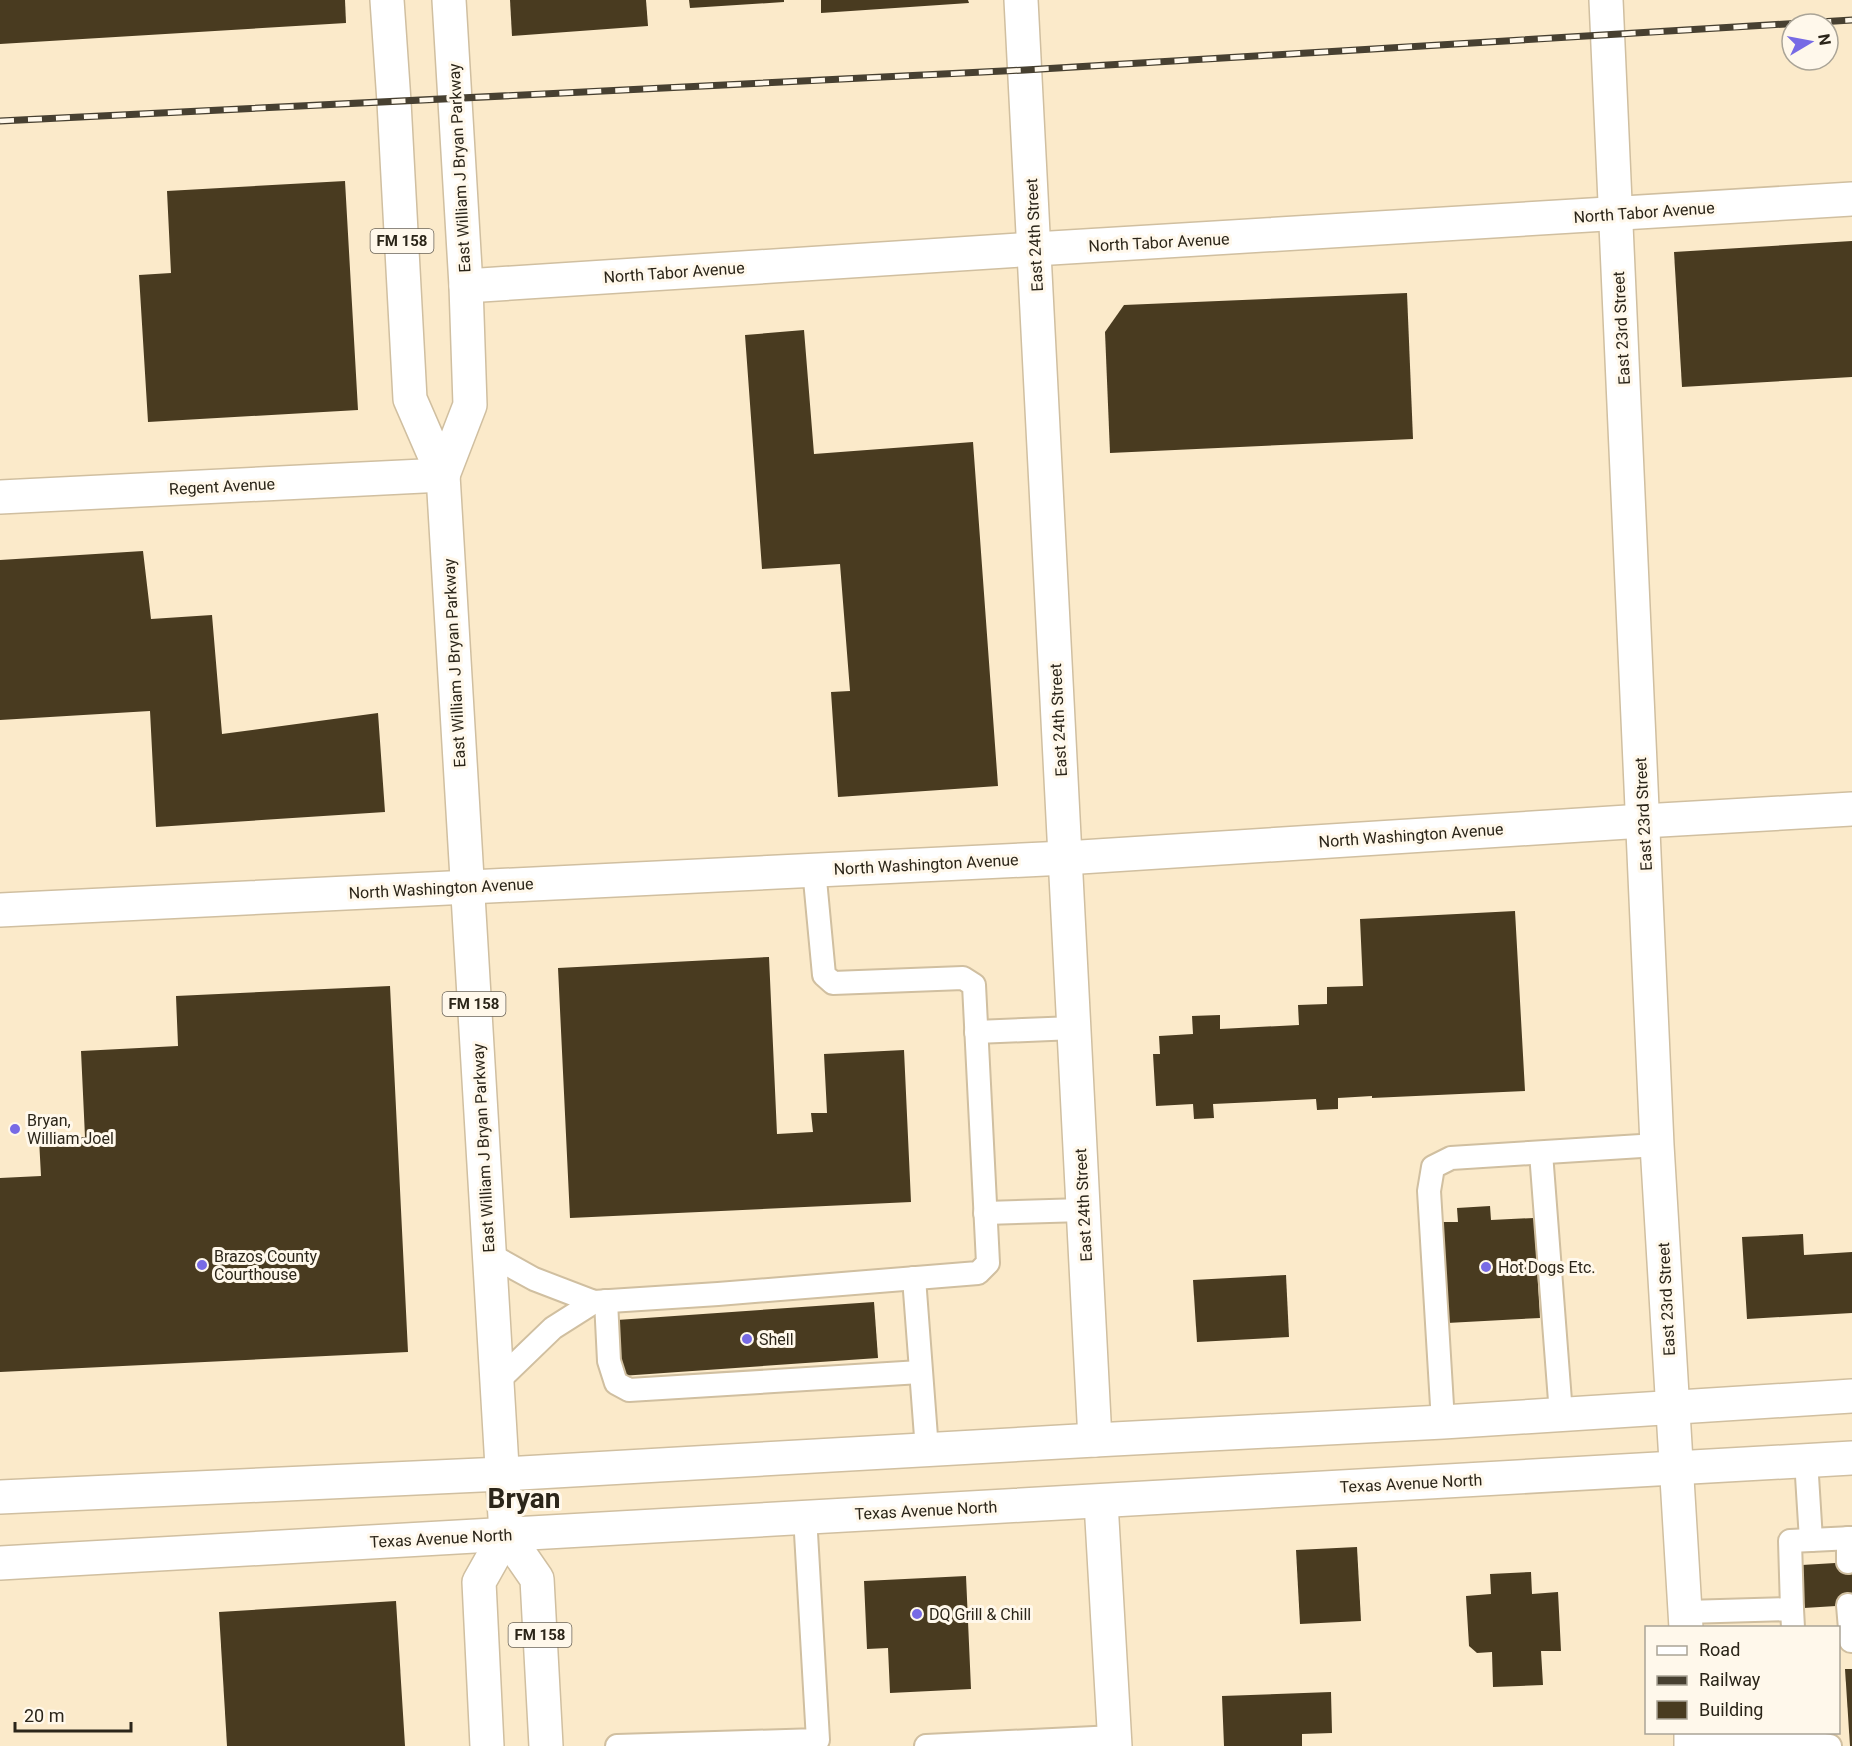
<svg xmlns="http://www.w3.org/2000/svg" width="1852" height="1746" viewBox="0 0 1852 1746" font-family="Roboto,sans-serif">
<rect width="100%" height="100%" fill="#fbeaca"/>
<!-- building -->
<g fill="#493b20">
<path d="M0 0H345L346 23 0 44Z"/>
<path d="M510 0H646L648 26 512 36Z"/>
<path d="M689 0H784V2L690 8Z"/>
<path d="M821 0H968L969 3 821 13Z"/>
<path d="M345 181 358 410 148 422 139 275 171 273 167 191Z"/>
<path d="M1852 241V377L1682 387 1674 252Z"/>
<path d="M1407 293 1413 439 1110 453 1105 332 1124 305Z"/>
<path d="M804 330 814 454 973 442 998 786 838 797 831 692 850 691 840 564 762 569 745 335Z"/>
<path d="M143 551 151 619 212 615 222 734 378 713 385 812 156 827 150 711 0 720V560Z"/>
<path d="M1515 911 1525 1091 1372 1098V1096L1338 1098V1109L1317 1110 1316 1099 1213 1104 1214 1118 1194 1119 1193 1104 1156 1106 1153 1054H1160L1159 1036 1193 1034 1192 1016 1220 1015V1029L1299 1025 1298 1005 1327 1004V987L1363 986 1360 919Z"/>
<path d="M769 957 777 1134 813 1132 811 1113H827L824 1054 904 1050 911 1202 570 1218 558 968Z"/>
<path d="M390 986 408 1352 0 1372V1178L41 1176 39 1139 85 1137 81 1051 178 1046 176 996Z"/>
<path d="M1490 1206 1491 1220 1534 1218 1540 1318 1447 1323 1442 1222H1458L1457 1208Z"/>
<path d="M1803 1234 1804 1255 1852 1252V1313L1747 1319 1742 1237Z"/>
<path d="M1286 1275 1289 1337 1197 1342 1193 1280Z"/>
<path d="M874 1302 878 1358 621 1376 617 1320Z"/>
<path d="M1357 1547 1361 1621 1300 1624 1296 1550Z"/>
<path d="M1852 1562V1605L1804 1608 1802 1565Z"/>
<path d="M1531 1572 1532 1594 1558 1592 1561 1651H1541L1543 1685 1493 1687 1492 1652 1477 1653 1469 1646 1466 1596 1491 1594 1490 1574Z"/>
<path d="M966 1576 971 1689 890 1693 888 1648 867 1649 864 1581Z"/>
<path d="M396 1601 405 1746H227L219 1612Z"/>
<path d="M1845 1669H1852V1746H1850Z"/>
<path d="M1331 1692 1332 1733 1302 1734V1746H1224L1222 1696Z"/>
</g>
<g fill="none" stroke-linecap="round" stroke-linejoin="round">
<!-- lane casing -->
<g stroke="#d0bfa0" stroke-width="26">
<g id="lane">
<path d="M976 1032 1074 1028"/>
<path d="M1541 1153 1561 1414"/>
<path d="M985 1213 1083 1210"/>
<path d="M489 1254 534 1279 594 1302 718 1294 978 1273 988 1263 974 985 963 978 833 983 824 975 814 869"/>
<path d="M914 1278 927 1450"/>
<path d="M606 1301 609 1361 616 1383 629 1390 920 1372"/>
<path d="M497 1382 553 1328 594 1302"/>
<path d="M1443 1422 1429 1191 1433 1167 1451 1158 1657 1145"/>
<path d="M1806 1460 1811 1540 1852 1538"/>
<path d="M1848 1562V1538"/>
<path d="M1848 1605 1851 1641"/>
<path d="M1792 1609 1790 1541 1811 1540"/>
<path d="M1686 1612 1792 1609 1793 1628"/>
<path d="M1691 1740H1797L1830 1746"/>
<path d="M617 1746 818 1740 805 1516"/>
<path d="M926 1746 1115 1737"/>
</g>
</g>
<!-- street casing -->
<g stroke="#d0bfa0" stroke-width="36">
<g id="street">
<path d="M1021 0 1095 1440"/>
<path d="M466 286 1035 249 1852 199"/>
<path d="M0 497 443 475"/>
<path d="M0 910 1065 858 1643 821 1852 809"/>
<path d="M1101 1502 1115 1746"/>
</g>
</g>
<!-- secondary casing -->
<g stroke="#d0bfa0" stroke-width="36">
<g id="secondary">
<path d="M1606 0 1657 1145 1686 1628"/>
<path d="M1691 1732V1746"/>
</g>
</g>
<!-- primary casing -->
<g stroke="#d0bfa0" stroke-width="36">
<g id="primary">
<path d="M387 0 394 102 410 399 443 475 506 1534 537 1579 546 1746"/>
<path d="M443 475 470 405 466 286 449 0"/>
<path d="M0 1497 502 1474 1095 1440 1443 1422 1852 1396"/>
<path d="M0 1563 1852 1458"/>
<path d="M487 1746 479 1582 506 1534"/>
</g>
</g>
<!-- lane -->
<use href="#lane" stroke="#fff" stroke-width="22"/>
<!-- street -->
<use href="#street" stroke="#fff" stroke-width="33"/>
<!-- secondary -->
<use href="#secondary" stroke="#fff" stroke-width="33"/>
<!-- primary -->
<use href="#primary" stroke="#fff" stroke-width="33"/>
<!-- rail casing -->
<g stroke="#474031" stroke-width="7">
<path id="rail" d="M0 121 1025 70 1852 20"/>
</g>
<!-- rail -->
<use href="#rail" stroke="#fff8eb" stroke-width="4.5" stroke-dasharray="14" stroke-linecap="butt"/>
</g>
<!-- markers -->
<g fill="#776ae5" stroke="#fff8eb" stroke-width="2">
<circle cx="15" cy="1129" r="6"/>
<circle cx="202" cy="1265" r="6"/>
<circle cx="1486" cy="1267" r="6"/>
<circle cx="747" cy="1339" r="6"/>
<circle cx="917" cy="1614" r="6"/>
</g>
<g text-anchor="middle" stroke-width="6" stroke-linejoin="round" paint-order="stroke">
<!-- shield labels -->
<g fill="#fff8eb" stroke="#6b6458" stroke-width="1.5">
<rect x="370.5" y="229" width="63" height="24" rx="4.5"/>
<rect x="442.5" y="992" width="63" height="24" rx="4.5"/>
<rect x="508.5" y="1623" width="63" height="24" rx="4.5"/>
</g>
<g font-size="15" font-weight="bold" fill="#2b2519">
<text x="402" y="246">FM 158</text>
<text x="474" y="1009">FM 158</text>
<text x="540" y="1640">FM 158</text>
</g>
<!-- street labels -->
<g font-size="16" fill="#2b2519" stroke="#fff8eb">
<text transform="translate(459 168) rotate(-93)" y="6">East William J Bryan Parkway</text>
<text transform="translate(1644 212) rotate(-4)" y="6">North Tabor Avenue</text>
<text transform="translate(1034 235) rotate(-93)" y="6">East 24th Street</text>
<text transform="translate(1159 242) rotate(-3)" y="6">North Tabor Avenue</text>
<text transform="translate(674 272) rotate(-4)" y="6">North Tabor Avenue</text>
<text transform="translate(1621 328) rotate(-93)" y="6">East 23rd Street</text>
<text transform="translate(222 486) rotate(-3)" y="6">Regent Avenue</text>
<text transform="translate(454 663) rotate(-93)" y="6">East William J Bryan Parkway</text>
<text transform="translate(1058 720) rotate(-93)" y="6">East 24th Street</text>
<text transform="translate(1643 814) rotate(-93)" y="6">East 23rd Street</text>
<text transform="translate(1411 835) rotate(-4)" y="6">North Washington Avenue</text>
<text transform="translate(926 864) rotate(-3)" y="6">North Washington Avenue</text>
<text transform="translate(441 888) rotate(-3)" y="6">North Washington Avenue</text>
<text transform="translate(483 1148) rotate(-93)" y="6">East William J Bryan Parkway</text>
<text transform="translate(1083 1205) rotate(-93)" y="6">East 24th Street</text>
<text transform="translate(1666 1299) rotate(-93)" y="6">East 23rd Street</text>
<text transform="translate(1411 1483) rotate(-3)" y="6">Texas Avenue North</text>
<text transform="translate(926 1510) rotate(-3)" y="6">Texas Avenue North</text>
<text transform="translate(441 1538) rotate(-3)" y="6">Texas Avenue North</text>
</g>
<!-- poi labels -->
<g font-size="16" fill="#2b2519" stroke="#fff8eb" text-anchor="start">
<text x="27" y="1126">Bryan,<tspan x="27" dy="18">William Joel</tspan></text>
<text x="214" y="1262">Brazos County<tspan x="214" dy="18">Courthouse</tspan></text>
<text x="1498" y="1273">Hot Dogs Etc.</text>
<text x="759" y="1345">Shell</text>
<text x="929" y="1620">DQ Grill &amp; Chill</text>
</g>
<!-- town labels -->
<g font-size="28" font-weight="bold" fill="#2b2519" stroke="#fff8eb">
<text x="524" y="1508">Bryan</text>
</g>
</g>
<!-- legend -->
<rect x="1645" y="1626" width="195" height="108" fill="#fff8eb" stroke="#aaa497" stroke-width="1.5"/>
<rect x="1657" y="1646" width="30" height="9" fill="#ffffff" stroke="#aaa497" stroke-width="1.5"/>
<text x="1699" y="1656" font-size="18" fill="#2b2519">Road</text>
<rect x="1657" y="1676" width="30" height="9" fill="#474031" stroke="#aaa497" stroke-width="1.5"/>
<text x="1699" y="1686" font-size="18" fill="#2b2519">Railway</text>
<rect x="1657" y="1701" width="30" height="18" fill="#493b20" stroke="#aaa497" stroke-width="1.5"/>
<text x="1699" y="1716" font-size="18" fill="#2b2519">Building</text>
<!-- north arrow -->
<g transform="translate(1810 42) rotate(80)"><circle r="28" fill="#fff8eb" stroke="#aaa497" stroke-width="1.5"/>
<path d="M0-4.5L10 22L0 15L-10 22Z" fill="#776ae5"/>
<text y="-9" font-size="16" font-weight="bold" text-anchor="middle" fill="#2b2519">N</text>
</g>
<!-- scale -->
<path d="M15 1722v9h116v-9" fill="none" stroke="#2b2519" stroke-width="3"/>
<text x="24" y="1722" font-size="18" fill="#2b2519" stroke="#fff8eb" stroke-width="4.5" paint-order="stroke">20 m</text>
</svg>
